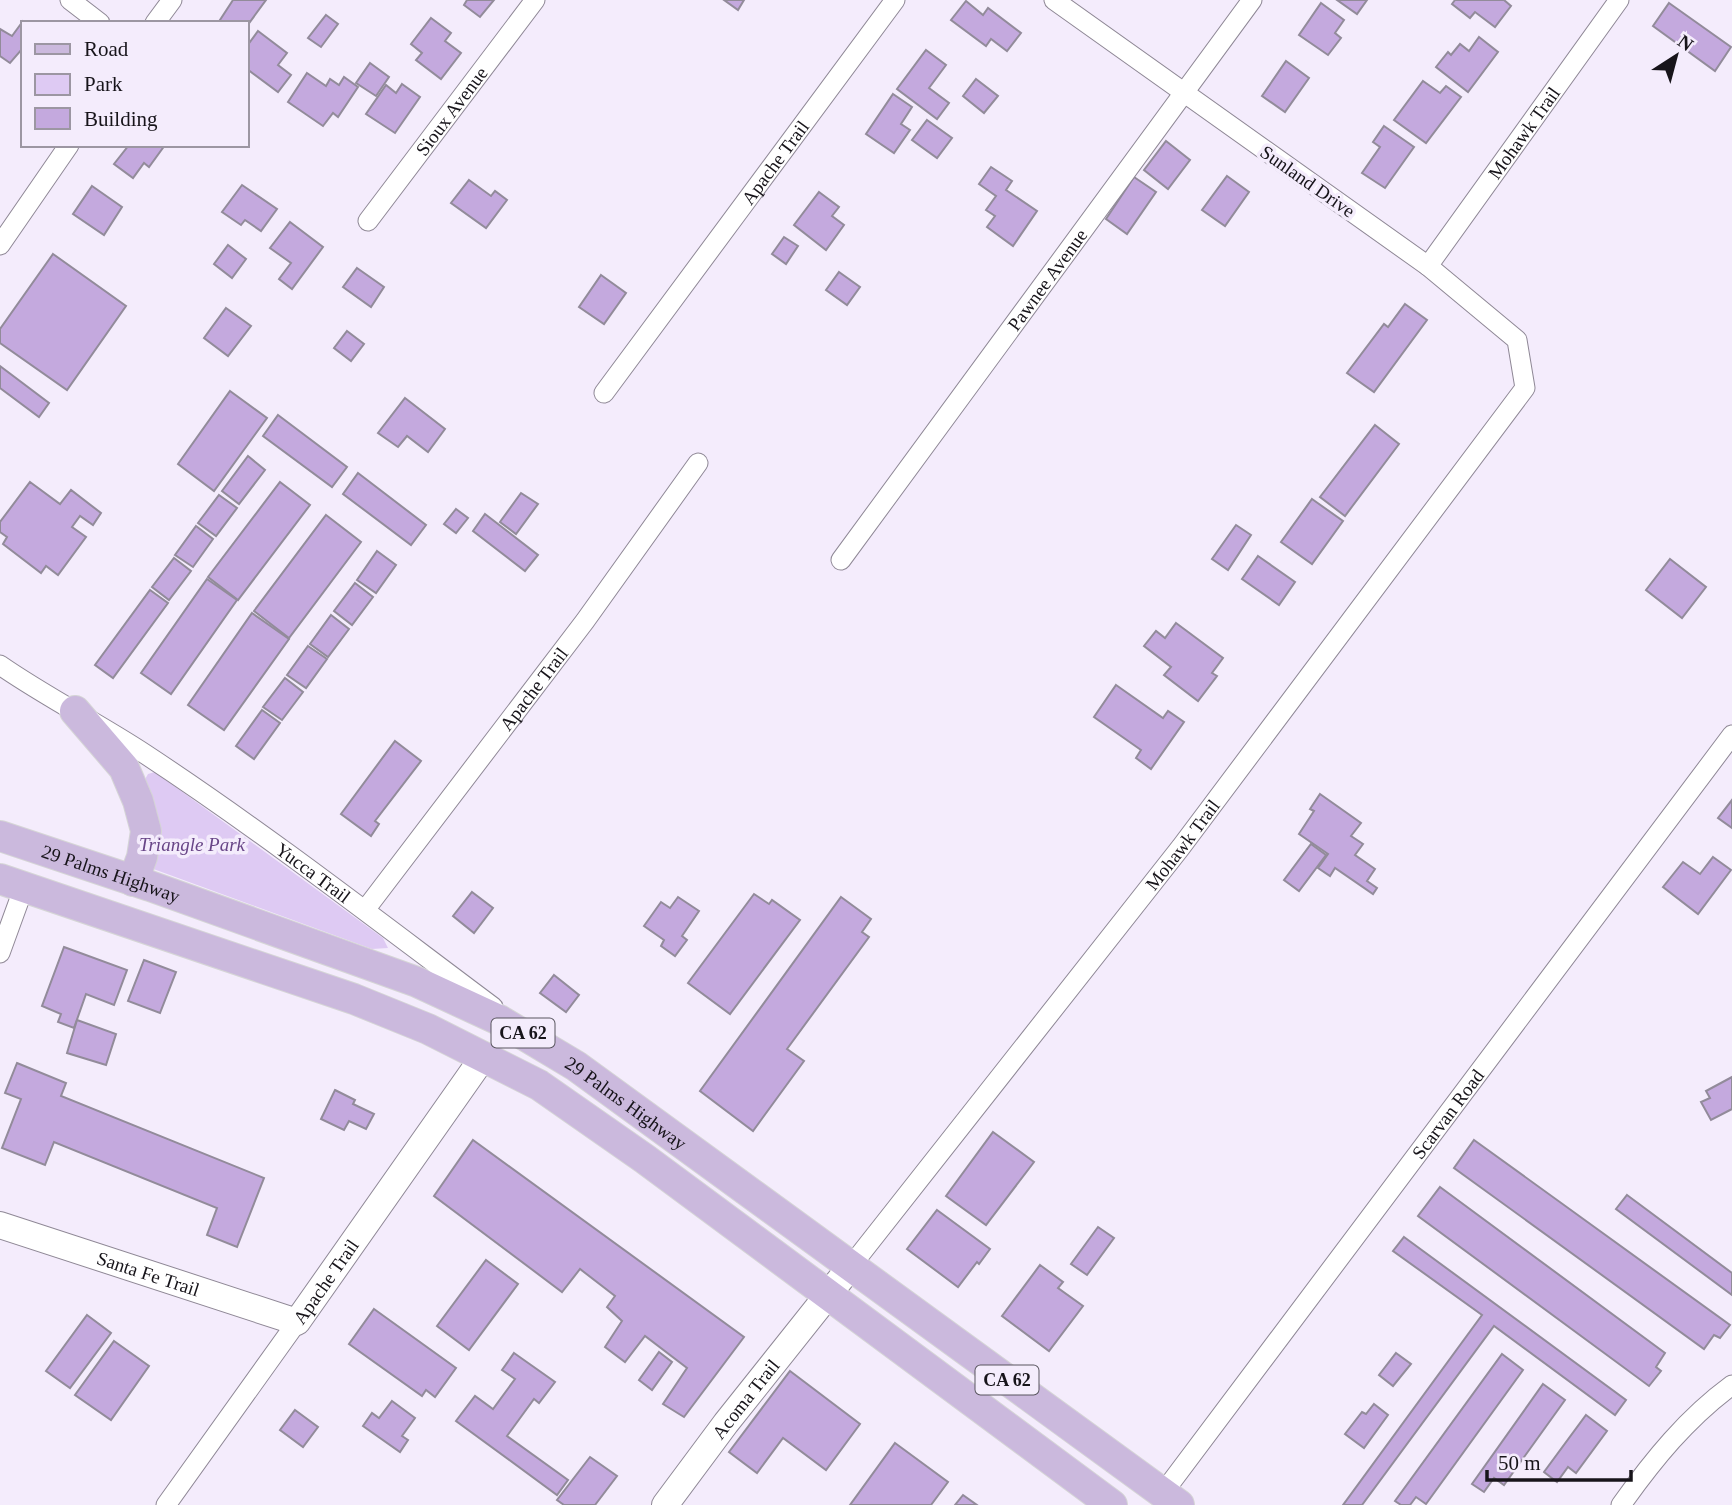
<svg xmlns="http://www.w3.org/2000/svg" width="1732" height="1505" viewBox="0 0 1732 1505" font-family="Georgia,serif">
<rect width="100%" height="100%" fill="#f4ecfc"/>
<!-- green -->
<path fill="#decaf3" d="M155 772 383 938 388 948 372 949 148 867 143 783 148 774Z"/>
<!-- building -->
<g fill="#c4a9de" stroke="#928b9a" stroke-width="2">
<path d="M233 0H266L247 26V23H218Z"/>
<path d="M467 0H494L480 17 464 5Z"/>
<path d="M724 0H744L738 10Z"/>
<path d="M1337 0H1367L1357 14Z"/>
<path d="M1455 0H1504L1511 6 1495 27 1475 12 1470 18 1452 4Z"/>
<path d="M966 1 983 15 988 8 1021 33 1007 51 991 39 986 46 951 20Z"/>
<path d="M1321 3 1344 20 1335 33 1341 38 1328 55 1299 35Z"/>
<path d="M1669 3 1731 47 1715 71 1653 26Z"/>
<path d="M326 15 338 24 321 47 308 38Z"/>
<path d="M431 18 451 33 445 41 461 53 441 79 416 60 422 53 411 44Z"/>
<path d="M23 21 26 23H23V48L10 63 0 56V29L12 36Z"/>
<path d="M258 31 287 53 278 65 291 75 278 92 247 69V46Z"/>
<path d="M1479 37 1498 52 1468 92 1436 67 1448 52 1451 55 1460 44 1469 51Z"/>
<path d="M926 50 946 65 929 88 949 103 937 119 897 89Z"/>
<path d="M1286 61 1309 78 1285 112 1262 96Z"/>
<path d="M370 63 389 77 376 96 356 83Z"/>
<path d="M307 73 326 86 330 79 339 85 344 77 358 87 338 117 333 113 323 126 288 102Z"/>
<path d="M976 79 998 96 984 113 963 96Z"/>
<path d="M1423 81 1440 93 1446 86 1461 97 1426 143 1394 120Z"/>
<path d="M402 84 420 97 395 133 366 114 386 85 396 93Z"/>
<path d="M893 94 912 107 901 124 910 130 894 153 866 134Z"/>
<path d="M927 120 952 138 937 158 912 140Z"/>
<path d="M1384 126 1414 147 1385 188 1362 173 1380 147 1373 142Z"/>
<path d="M1166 141 1190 160 1168 189 1144 170Z"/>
<path d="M129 145H165L149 167 144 163 133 178 114 164Z"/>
<path d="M991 167 1012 181 1006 190 1037 211 1013 246 987 227 995 216 986 210 996 196 979 184Z"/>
<path d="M1227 176 1249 192 1225 226 1202 210Z"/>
<path d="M1134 177 1156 192 1127 234 1106 219Z"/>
<path d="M469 180 491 196 495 191 507 200 486 228 451 203Z"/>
<path d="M242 185 277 209 261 231 245 220 241 225 222 212Z"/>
<path d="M92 186 122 207 104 235 73 214Z"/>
<path d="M819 192 839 207 832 216 844 225 826 250 794 225Z"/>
<path d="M290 222 323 247 292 289 279 279 291 263 270 248Z"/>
<path d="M784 237 798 246 786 264 772 254Z"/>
<path d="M228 245 246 259 232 278 214 264Z"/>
<path d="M53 254 126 306 67 390 0 343V329Z"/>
<path d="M357 268 384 287 371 307 343 287Z"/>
<path d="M839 272 860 287 847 305 826 290Z"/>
<path d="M601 275 626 293 604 324 579 307Z"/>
<path d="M1405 304 1427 320 1374 392 1347 373 1384 324 1388 327Z"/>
<path d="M226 308 251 326 228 356 204 338Z"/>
<path d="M347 331 364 344 351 361 334 348Z"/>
<path d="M0 366 49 403 39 417 0 388Z"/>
<path d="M230 391 267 418 214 491 178 464Z"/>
<path d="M405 398 445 429 428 452 407 436 398 447 378 433Z"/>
<path d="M278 415 347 467 332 487 263 436Z"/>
<path d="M1375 425 1399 444 1345 516 1320 497Z"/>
<path d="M248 456 265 470 239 504 222 491Z"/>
<path d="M358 473 426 525 411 545 343 494Z"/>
<path d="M30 482 60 504 71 490 101 513 93 525 80 516 72 527 86 537 58 575 46 566 41 573 3 544 7 537 0 532V522Z"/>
<path d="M280 482 310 505 238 600 208 577Z"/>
<path d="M521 493 538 504 516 534 500 522Z"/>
<path d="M219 495 237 508 216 536 198 523Z"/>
<path d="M1312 499 1343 521 1312 564 1281 542Z"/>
<path d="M456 509 468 518 456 533 444 524Z"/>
<path d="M485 514 538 555 525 571 473 531Z"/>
<path d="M326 515 361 542 289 638 254 611Z"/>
<path d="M1236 525 1251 535 1228 570 1212 559Z"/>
<path d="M196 526 213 539 193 567 175 555Z"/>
<path d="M377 551 396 565 376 593 357 580Z"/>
<path d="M1258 556 1295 582 1279 605 1242 579Z"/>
<path d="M174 558 191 571 169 600 152 587Z"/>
<path d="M1670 559 1706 587 1682 618 1646 590Z"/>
<path d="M207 579 237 600 171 694 141 673Z"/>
<path d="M355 583 373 597 352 625 334 611Z"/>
<path d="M150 590 168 603 113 678 95 665Z"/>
<path d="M252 613 289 639 224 730 188 705Z"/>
<path d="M331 615 349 629 328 657 310 644Z"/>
<path d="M1176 623 1223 658 1212 673 1217 676 1198 701 1164 675 1171 667 1144 646 1156 631 1165 638Z"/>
<path d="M308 646 327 659 306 688 287 675Z"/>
<path d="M285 678 303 692 282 720 263 707Z"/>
<path d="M1116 685 1163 718 1168 711 1184 722 1151 769 1136 758 1141 750 1094 717Z"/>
<path d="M262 710 280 723 254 759 236 746Z"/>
<path d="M395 741 421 761 375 821 379 824 371 836 341 814Z"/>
<path d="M1320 794 1361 823 1351 836 1363 844 1355 855 1375 869 1367 881 1377 888 1373 894 1335 868 1330 876 1318 868 1328 854 1299 834 1314 811 1310 809Z"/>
<path d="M1732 800V828L1718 818Z"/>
<path d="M1311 844 1326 855 1299 891 1284 880Z"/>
<path d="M1713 857 1731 870 1698 914 1663 887 1683 862 1700 874Z"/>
<path d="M472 892 493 908 474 933 453 916Z"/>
<path d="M754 894 769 904 772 900 800 920 730 1014 688 983Z"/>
<path d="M678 897 699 911 682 936 687 940 675 956 661 946 664 940 644 926 661 902 670 908Z"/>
<path d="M841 897 871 919 862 932 869 937 787 1049 804 1061 753 1131 700 1091Z"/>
<path d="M64 947 127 970 114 1005 86 994 74 1028 58 1022 61 1014 42 1006Z"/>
<path d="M144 960 176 972 160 1013 128 1001Z"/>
<path d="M554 975 579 995 566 1012 540 993Z"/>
<path d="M77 1020 116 1034 106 1065 67 1053Z"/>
<path d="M17 1063 66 1083 61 1096 264 1178 237 1247 207 1235 217 1208 54 1142 45 1165 2 1148 21 1099 5 1093Z"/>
<path d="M1732 1077V1109L1711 1120 1701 1102 1710 1098 1706 1091Z"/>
<path d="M335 1090 355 1100 353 1104 374 1114 366 1129 349 1121 344 1130 321 1119Z"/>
<path d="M993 1132 1034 1162 986 1225 946 1196Z"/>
<path d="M473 1140 744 1337 684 1417 663 1404 687 1368 645 1336 625 1362 605 1347 622 1321 607 1307 615 1296 580 1269 562 1292 434 1196Z"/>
<path d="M1474 1140 1730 1325 1720 1338 1714 1335 1704 1349 1454 1168Z"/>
<path d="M1440 1187 1665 1353 1656 1367 1661 1371 1649 1386 1418 1216Z"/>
<path d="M1627 1195 1732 1273V1295L1616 1209Z"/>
<path d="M937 1210 990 1249 979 1264 977 1262 958 1287 907 1249Z"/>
<path d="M1098 1227 1114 1238 1087 1275 1071 1264Z"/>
<path d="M1404 1237 1626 1400 1615 1415 1494 1326 1362 1505H1343L1482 1315 1393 1251Z"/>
<path d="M486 1260 518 1284 469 1350 437 1326Z"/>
<path d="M1040 1265 1063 1282 1058 1288 1083 1306 1049 1351 1002 1316Z"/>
<path d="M374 1309 456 1368 435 1397 426 1390 422 1396 349 1344Z"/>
<path d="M87 1315 111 1333 70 1388 46 1371Z"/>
<path d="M114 1341 149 1366 111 1420 75 1395Z"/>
<path d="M659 1352 672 1362 652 1390 639 1380Z"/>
<path d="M514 1353 555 1382 539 1403 534 1399 507 1436 568 1480 557 1495 456 1421 475 1396 493 1409 515 1379 502 1370Z"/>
<path d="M1396 1353 1411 1364 1393 1386 1379 1375Z"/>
<path d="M1502 1354 1523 1370 1426 1504 1416 1497 1410 1505H1401L1395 1501Z"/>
<path d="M790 1371 860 1424 826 1470 783 1438 757 1473 729 1452Z"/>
<path d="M1543 1384 1565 1400 1504 1485 1494 1478 1484 1492 1472 1484Z"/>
<path d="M392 1401 415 1418 402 1436 408 1440 400 1452 363 1426 372 1413 379 1418Z"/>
<path d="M1374 1404 1388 1415 1364 1448 1345 1434 1362 1412 1366 1414Z"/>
<path d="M295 1410 318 1427 303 1447 280 1430Z"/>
<path d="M1586 1415 1607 1431 1576 1473 1568 1467 1557 1482 1544 1472Z"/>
<path d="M895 1443 948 1482 931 1505H850Z"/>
<path d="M590 1457 617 1476 595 1505H564L557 1500Z"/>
<path d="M963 1495 977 1505H955Z"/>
</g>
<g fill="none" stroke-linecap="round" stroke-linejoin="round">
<!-- street casing -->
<g stroke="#8f8896" stroke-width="21">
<g id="street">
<path d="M70 0 100 23"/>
<path d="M155 23 172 0"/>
<path id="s1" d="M368 221 535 0"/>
<path d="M0 245 69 145"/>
<path id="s2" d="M1428 266 1619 0"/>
<path id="s3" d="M604 393 895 0"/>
<path id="s4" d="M841 560 1252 0"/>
<path id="s5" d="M0 665C46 697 98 723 145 754 265 833 378 921 493 1007"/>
<path id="s6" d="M365 910 585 621 698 463"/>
<path d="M0 953 24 887"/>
<path id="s7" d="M851 1266 1181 847 1525 388 1517 340 1428 266 1054 0"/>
<path id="s8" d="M1163 1493 1732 735"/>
<path d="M166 1505 297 1322"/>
<path d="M1621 1505C1653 1460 1687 1418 1732 1385"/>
</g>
</g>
<!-- secondary casing -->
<g stroke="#8f8896" stroke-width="28">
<g id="secondary">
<path id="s9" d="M0 1225 297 1322 484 1056"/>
<path id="s10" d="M665 1505 726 1423 851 1266"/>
</g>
</g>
<!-- primary casing -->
<g stroke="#d5d5d6" stroke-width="32">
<g id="primary">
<path d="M75 711 124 768 138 801 146 831 142 857 133 881"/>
<path id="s11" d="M0 836 150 886 417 982 499 1020 576 1066 1179 1505"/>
<path d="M0 879 354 999 428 1029 539 1085 645 1159 1112 1505"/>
</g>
</g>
<!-- street -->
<use href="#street" stroke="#fff" stroke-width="19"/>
<!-- secondary -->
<use href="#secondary" stroke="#fff" stroke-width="26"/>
<!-- primary -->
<use href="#primary" stroke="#cbb9dd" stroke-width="30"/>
</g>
<g text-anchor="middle" stroke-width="7" stroke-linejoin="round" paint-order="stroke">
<!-- shield labels -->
<g fill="#f4ecfc" stroke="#59555e" stroke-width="2">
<rect x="491.5" y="1018.5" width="63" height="29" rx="5"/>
<rect x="975.5" y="1365.5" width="63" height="29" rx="5"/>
</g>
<g font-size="18" font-weight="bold" fill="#17141a">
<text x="523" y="1039">CA 62</text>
<text x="1007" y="1386">CA 62</text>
</g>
<!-- street labels -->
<g font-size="19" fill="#17141a" stroke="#f4ecfc">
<text dy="7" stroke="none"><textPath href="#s1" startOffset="138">Sioux Avenue</textPath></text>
<text dy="7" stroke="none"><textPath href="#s2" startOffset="164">Mohawk Trail</textPath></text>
<text dy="7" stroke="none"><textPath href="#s3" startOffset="287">Apache Trail</textPath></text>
<text transform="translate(1308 181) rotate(35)" y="7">Sunland Drive</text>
<text dy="7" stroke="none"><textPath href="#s4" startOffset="348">Pawnee Avenue</textPath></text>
<text dy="7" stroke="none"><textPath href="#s6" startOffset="278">Apache Trail</textPath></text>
<text dy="7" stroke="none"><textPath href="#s7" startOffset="536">Mohawk Trail</textPath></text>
<text dy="7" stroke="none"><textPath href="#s5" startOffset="376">Yucca Trail</textPath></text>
<text dy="7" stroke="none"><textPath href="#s11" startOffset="117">29 Palms Highway</textPath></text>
<text dy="7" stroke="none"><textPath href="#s11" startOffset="684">29 Palms Highway</textPath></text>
<text dy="7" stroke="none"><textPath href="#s8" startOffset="474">Scarvan Road</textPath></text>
<text dy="7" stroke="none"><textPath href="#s9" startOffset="156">Santa Fe Trail</textPath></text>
<text dy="7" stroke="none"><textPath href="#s9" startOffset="362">Apache Trail</textPath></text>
<text dy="7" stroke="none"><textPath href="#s10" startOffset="133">Acoma Trail</textPath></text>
</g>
<!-- park labels -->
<g font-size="19" font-style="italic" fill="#684587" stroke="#f4ecfc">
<text x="192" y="851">Triangle Park</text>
</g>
</g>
<!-- legend -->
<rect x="21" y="21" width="228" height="126" fill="#f4ecfc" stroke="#9c96a2" stroke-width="2"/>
<rect x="35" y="44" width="35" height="10" fill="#cbb9dd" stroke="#9c96a2" stroke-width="2"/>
<text x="84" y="56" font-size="21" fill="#17141a">Road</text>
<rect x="35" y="74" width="35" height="21" fill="#decaf3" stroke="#9c96a2" stroke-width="2"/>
<text x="84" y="91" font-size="21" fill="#17141a">Park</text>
<rect x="35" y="108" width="35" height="21" fill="#c4a9de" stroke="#9c96a2" stroke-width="2"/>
<text x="84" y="126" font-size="21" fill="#17141a">Building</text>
<!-- north arrow -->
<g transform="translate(1676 56) rotate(36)" stroke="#f4ecfc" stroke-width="5" paint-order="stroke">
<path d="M0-5L12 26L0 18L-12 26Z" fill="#17141a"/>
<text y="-10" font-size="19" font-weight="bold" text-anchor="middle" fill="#17141a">N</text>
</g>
<!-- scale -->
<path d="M1487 1470v10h144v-10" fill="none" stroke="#17141a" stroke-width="3.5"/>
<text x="1498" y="1470" font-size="21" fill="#17141a" stroke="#f4ecfc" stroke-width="5" paint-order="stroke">50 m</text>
</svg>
